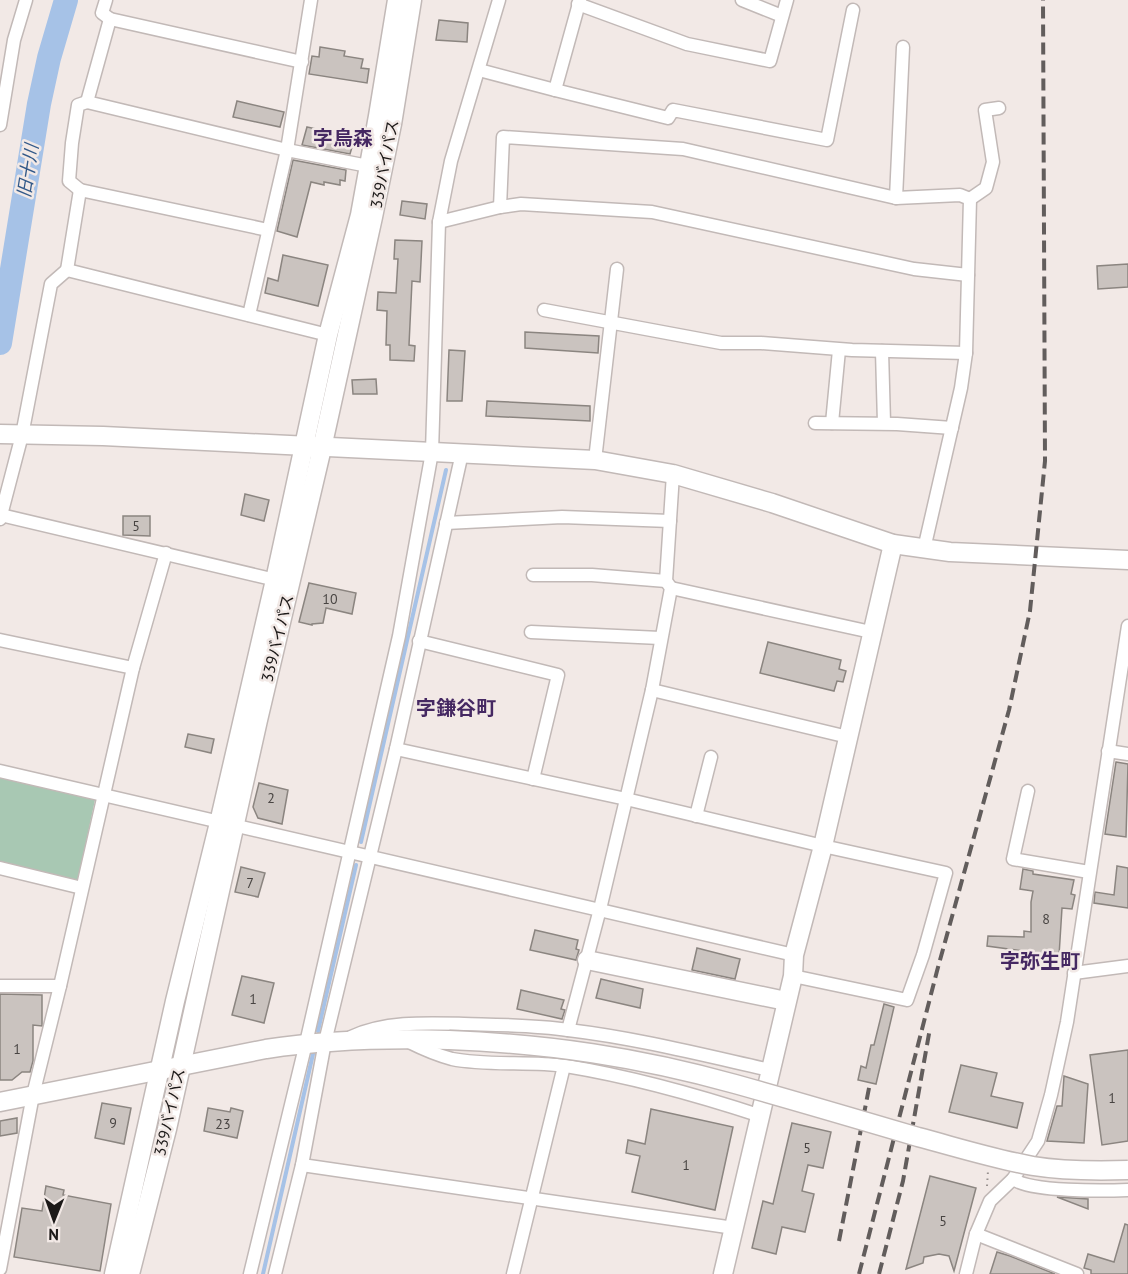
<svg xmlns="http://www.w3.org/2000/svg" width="1128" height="1274" viewBox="0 0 1128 1274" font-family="'PT Sans','Noto Sans JP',sans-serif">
<rect width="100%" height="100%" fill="#f2e9e6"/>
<!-- green -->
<path fill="#a8c8b3" d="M0 778 95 800 78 880 0 862Z"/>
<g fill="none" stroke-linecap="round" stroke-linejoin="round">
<!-- stream -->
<g stroke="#a6c2e7" stroke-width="4">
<path d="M361 842 446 470"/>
<path d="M318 1031 356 865"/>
<path d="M263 1274 313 1054"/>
</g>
<!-- river -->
<path stroke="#a6c2e7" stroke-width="24" d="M0 343 39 104 49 58 66 0"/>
</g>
<!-- building -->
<g fill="#cac3bf" stroke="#8b8580" stroke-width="1.5">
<path d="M439 20 468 23 467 42 436 40Z"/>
<path d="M320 47 345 51 344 56 363 59 361 68 369 69 367 83 309 74 312 56 319 57Z"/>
<path d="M237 101 284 112 280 127 233 117Z"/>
<path d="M307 127 355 137 350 154 302 145Z"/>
<path d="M293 160 346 170 345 181 340 180V185L324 182V185L311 182 297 237 277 231Z"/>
<path d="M402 201 427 204 425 219 400 215Z"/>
<path d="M395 240 422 241 420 282 412 281 409 345 415 346 414 361 390 360V345H386L387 311 377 310 378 292 396 293 398 259H394Z"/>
<path d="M283 255 328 265 318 306 265 293 268 278 278 281Z"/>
<path d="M1128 264V287L1098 289 1097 266Z"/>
<path d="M525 332 599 336 598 353 525 348Z"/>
<path d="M449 350 465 351 462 401H447Z"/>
<path d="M376 379 377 394H353L352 380Z"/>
<path d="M487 401 590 406V421L486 416Z"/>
<path d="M245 494 269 500 264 521 241 515Z"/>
<path d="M123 516H150V536L123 535Z"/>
<path d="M309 583 356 593 352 614 326 608 323 623 312 624V625L299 622Z"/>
<path d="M768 642 841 660 839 669 846 671 843 682 837 681 834 691 760 673Z"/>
<path d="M188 734 214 739 211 753 185 747Z"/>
<path d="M1116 762 1128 764 1126 837 1105 834Z"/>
<path d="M259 783 288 790 282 824 258 818 253 807Z"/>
<path d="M1117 866 1128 868V908L1094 903 1095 892 1114 895Z"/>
<path d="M241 867 265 873 258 897 235 892Z"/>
<path d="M1023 869 1033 871V874L1074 880 1071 894 1075 895 1072 909 1062 908 1059 956 987 946 988 936 1024 937V931L1031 932V902L1033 891 1020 889Z"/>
<path d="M535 930 578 940 576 949 579 950 576 960 530 950Z"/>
<path d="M697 948 740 959 735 979 692 970Z"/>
<path d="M242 976 274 983 264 1023 232 1015Z"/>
<path d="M601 979 643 989 640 1008 596 998Z"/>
<path d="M521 990 564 1000 561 1009 565 1010 562 1019 517 1009Z"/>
<path d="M0 994 42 995V1026L33 1025V1061L30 1072H22L12 1080H0Z"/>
<path d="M884 1004 894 1007 876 1084 858 1080 861 1066 866 1068 871 1045H874Z"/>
<path d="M1128 1050V1141L1102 1145 1090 1055Z"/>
<path d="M961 1065 997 1073 991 1096 1023 1103 1017 1128 949 1112Z"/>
<path d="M1064 1076 1088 1084 1084 1143 1047 1141 1057 1106H1062Z"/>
<path d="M102 1103 131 1108 124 1144 95 1138Z"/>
<path d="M208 1108 230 1112 231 1108 243 1111 237 1138 204 1131Z"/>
<path d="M651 1109 733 1127 715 1210 632 1192 640 1156 626 1153 628 1140 645 1144Z"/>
<path d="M17 1118V1133L0 1136V1121Z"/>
<path d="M792 1123 831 1132 823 1168 808 1165 802 1191 814 1194 805 1232 782 1227 776 1254 752 1248 763 1201 773 1204Z"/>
<path d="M930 1176 976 1188 954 1271 949 1256 939 1254 924 1257 923 1263 906 1269Z"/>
<path d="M46 1186 64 1190 63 1195 111 1204 100 1271 14 1257 22 1208 42 1211Z"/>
<path d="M1057 1197 1088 1199V1209Z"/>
<path d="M1125 1224 1128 1225V1274H1091V1270L1084 1268 1088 1254 1114 1262Z"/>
<path d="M997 1252 1010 1256 1055 1274H990Z"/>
</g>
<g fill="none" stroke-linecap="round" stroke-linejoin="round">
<!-- street casing -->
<g stroke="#c2b9b7" stroke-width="15">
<g id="street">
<path d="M106 0 102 13 110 19"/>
<path d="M742 0 782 16"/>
<path d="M578 4 687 44 770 61 787 0"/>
<path d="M302 62 110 19 87 102 287 150 368 166"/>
<path d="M479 70 555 90 580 0"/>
<path d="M555 90 668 118 673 110 827 140 853 10"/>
<path d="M0 125 14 40 26 0"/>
<path d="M80 190 69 181 72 143 78 105 87 102"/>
<path d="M896 198 903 47"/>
<path d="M970 199 986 188 993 162 985 110 999 108"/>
<path d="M500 207 503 137 683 149 896 198 960 195 970 199 966 353 961 388 924 549"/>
<path d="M439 222 500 207 521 204 652 212 914 269 968 275"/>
<path d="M268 230 80 190 67 270 328 335"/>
<path d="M544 310 721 343H761L852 350 966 353"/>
<path d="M249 315 287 150 311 0"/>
<path d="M882 351 884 423"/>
<path d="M815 423 897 424 952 428"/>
<path d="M832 423 839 350"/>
<path d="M595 460 617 269"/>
<path d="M1 515 280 581"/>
<path d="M0 519 22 435 51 284 67 270"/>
<path d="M446 523 562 517 670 521"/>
<path d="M533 575H592L666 581"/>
<path d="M671 588 871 632"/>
<path d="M531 632 660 638"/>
<path d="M0 640 133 668"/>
<path d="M419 641 558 675 533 779"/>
<path d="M652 690 848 737"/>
<path d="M396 749 626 799 823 846 946 873 923 955 907 1000 793 976"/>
<path d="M1108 751 1128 754"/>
<path d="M0 771 794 955"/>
<path d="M1028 791 1013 859 1089 872"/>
<path d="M696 816 711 757"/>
<path d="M0 868 82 888"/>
<path d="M1074 973 1128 966"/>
<path d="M0 986H60"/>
<path d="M568 1030 600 909 652 690 671 588 666 581 673 474"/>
<path d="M351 1037C385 1021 427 1023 464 1024 499 1025 534 1025 568 1030 636 1038 703 1055 770 1070"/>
<path d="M409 1042C423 1049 437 1055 452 1059 487 1066 530 1061 566 1066 633 1077 697 1095 761 1116"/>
<path d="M302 1165 734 1228"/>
<path d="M1013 1179C1031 1192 1104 1191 1128 1190"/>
<path d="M976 1234 1077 1274"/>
<path d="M0 1269 33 1095 60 986 133 668 166 553"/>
<path d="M250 1274 306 1043 399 636 432 452 439 222 451 161 499 0"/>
<path d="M275 1274 302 1165 325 1042 396 749 462 453"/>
<path d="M513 1274 564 1066"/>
<path d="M966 1274 976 1234 990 1201 1013 1179 1038 1141 1051 1095 1067 1022 1128 626"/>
</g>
</g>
<!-- secondary casing -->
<g stroke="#c2b9b7" stroke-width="21">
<g id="secondary">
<path d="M0 434 103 436 595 460 673 474 772 503 893 544 950 552 1128 560"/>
<path d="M587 960 786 1001"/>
<path d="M0 1102 266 1049C326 1040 387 1038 449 1040"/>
<path d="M114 1274 175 1001 219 823 275 580 328 335 360 215 378 116 397 0"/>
<path d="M130 1274 167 1129 258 720 322 448 373 217 392 124 412 0"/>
<path d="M723 1274 793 976 794 955 823 846 893 544"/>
</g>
</g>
<!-- path -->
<path stroke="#98918f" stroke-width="2" stroke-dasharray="1.5 4.5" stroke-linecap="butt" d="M987 1186 988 1171"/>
<!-- street -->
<use href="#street" stroke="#fff" stroke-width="12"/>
<!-- secondary -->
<use href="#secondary" stroke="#fff" stroke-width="18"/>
<!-- rail -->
<g stroke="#625d5c" stroke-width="4" stroke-dasharray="12 6" stroke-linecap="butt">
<path d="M839 1241 870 1083"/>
<path d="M859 1274 937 971 1009 710 1030 611 1045 461 1043 0"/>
<path d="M879 1274 903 1181 930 1028"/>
</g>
<!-- secondary-bridge casing -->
<g stroke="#c2b9b7" stroke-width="21" stroke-linecap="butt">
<path id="secondary-bridge" d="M449 1040C549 1044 638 1057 735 1084 796 1101 857 1119 918 1137 956 1147 994 1159 1033 1166 1064 1171 1096 1171 1128 1170"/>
</g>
<!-- secondary-bridge -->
<use href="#secondary-bridge" stroke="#fff" stroke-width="18"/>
</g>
<g text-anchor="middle" stroke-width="5" stroke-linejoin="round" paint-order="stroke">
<!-- number labels -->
<g font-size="14" fill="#484442">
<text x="136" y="531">5</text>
<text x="330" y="604">10</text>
<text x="271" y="803">2</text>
<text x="250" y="888">7</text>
<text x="1046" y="924">8</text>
<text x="253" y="1004">1</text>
<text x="17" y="1054">1</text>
<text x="1112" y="1103">1</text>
<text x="113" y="1128">9</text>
<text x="223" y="1129">23</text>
<text x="807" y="1153">5</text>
<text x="686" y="1170">1</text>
<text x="943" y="1226">5</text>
</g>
<!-- street labels -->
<g font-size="16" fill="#1c1918" stroke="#f2e9e6">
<text transform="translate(384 164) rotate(-79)" y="6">339バイパス</text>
<text transform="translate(277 638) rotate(-76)" y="6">339バイパス</text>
<text transform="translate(169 1112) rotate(-77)" y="6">339バイパス</text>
</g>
<!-- water labels -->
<g font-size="18" font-style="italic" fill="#325989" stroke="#f2e9e6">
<text transform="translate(28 171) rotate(-81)" y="6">旧十川</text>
</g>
<!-- quarter labels -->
<g font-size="20" font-weight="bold" fill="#452862" stroke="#f2e9e6">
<text x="343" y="145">字烏森</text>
<text x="456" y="715">字鎌谷町</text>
<text x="1040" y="968">字弥生町</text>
</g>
</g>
<!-- north arrow -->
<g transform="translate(54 1220) rotate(181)" stroke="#f2e9e6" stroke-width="4.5" paint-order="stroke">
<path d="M0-4.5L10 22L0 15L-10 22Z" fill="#1c1918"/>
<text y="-9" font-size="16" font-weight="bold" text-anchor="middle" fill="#1c1918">N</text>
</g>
</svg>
